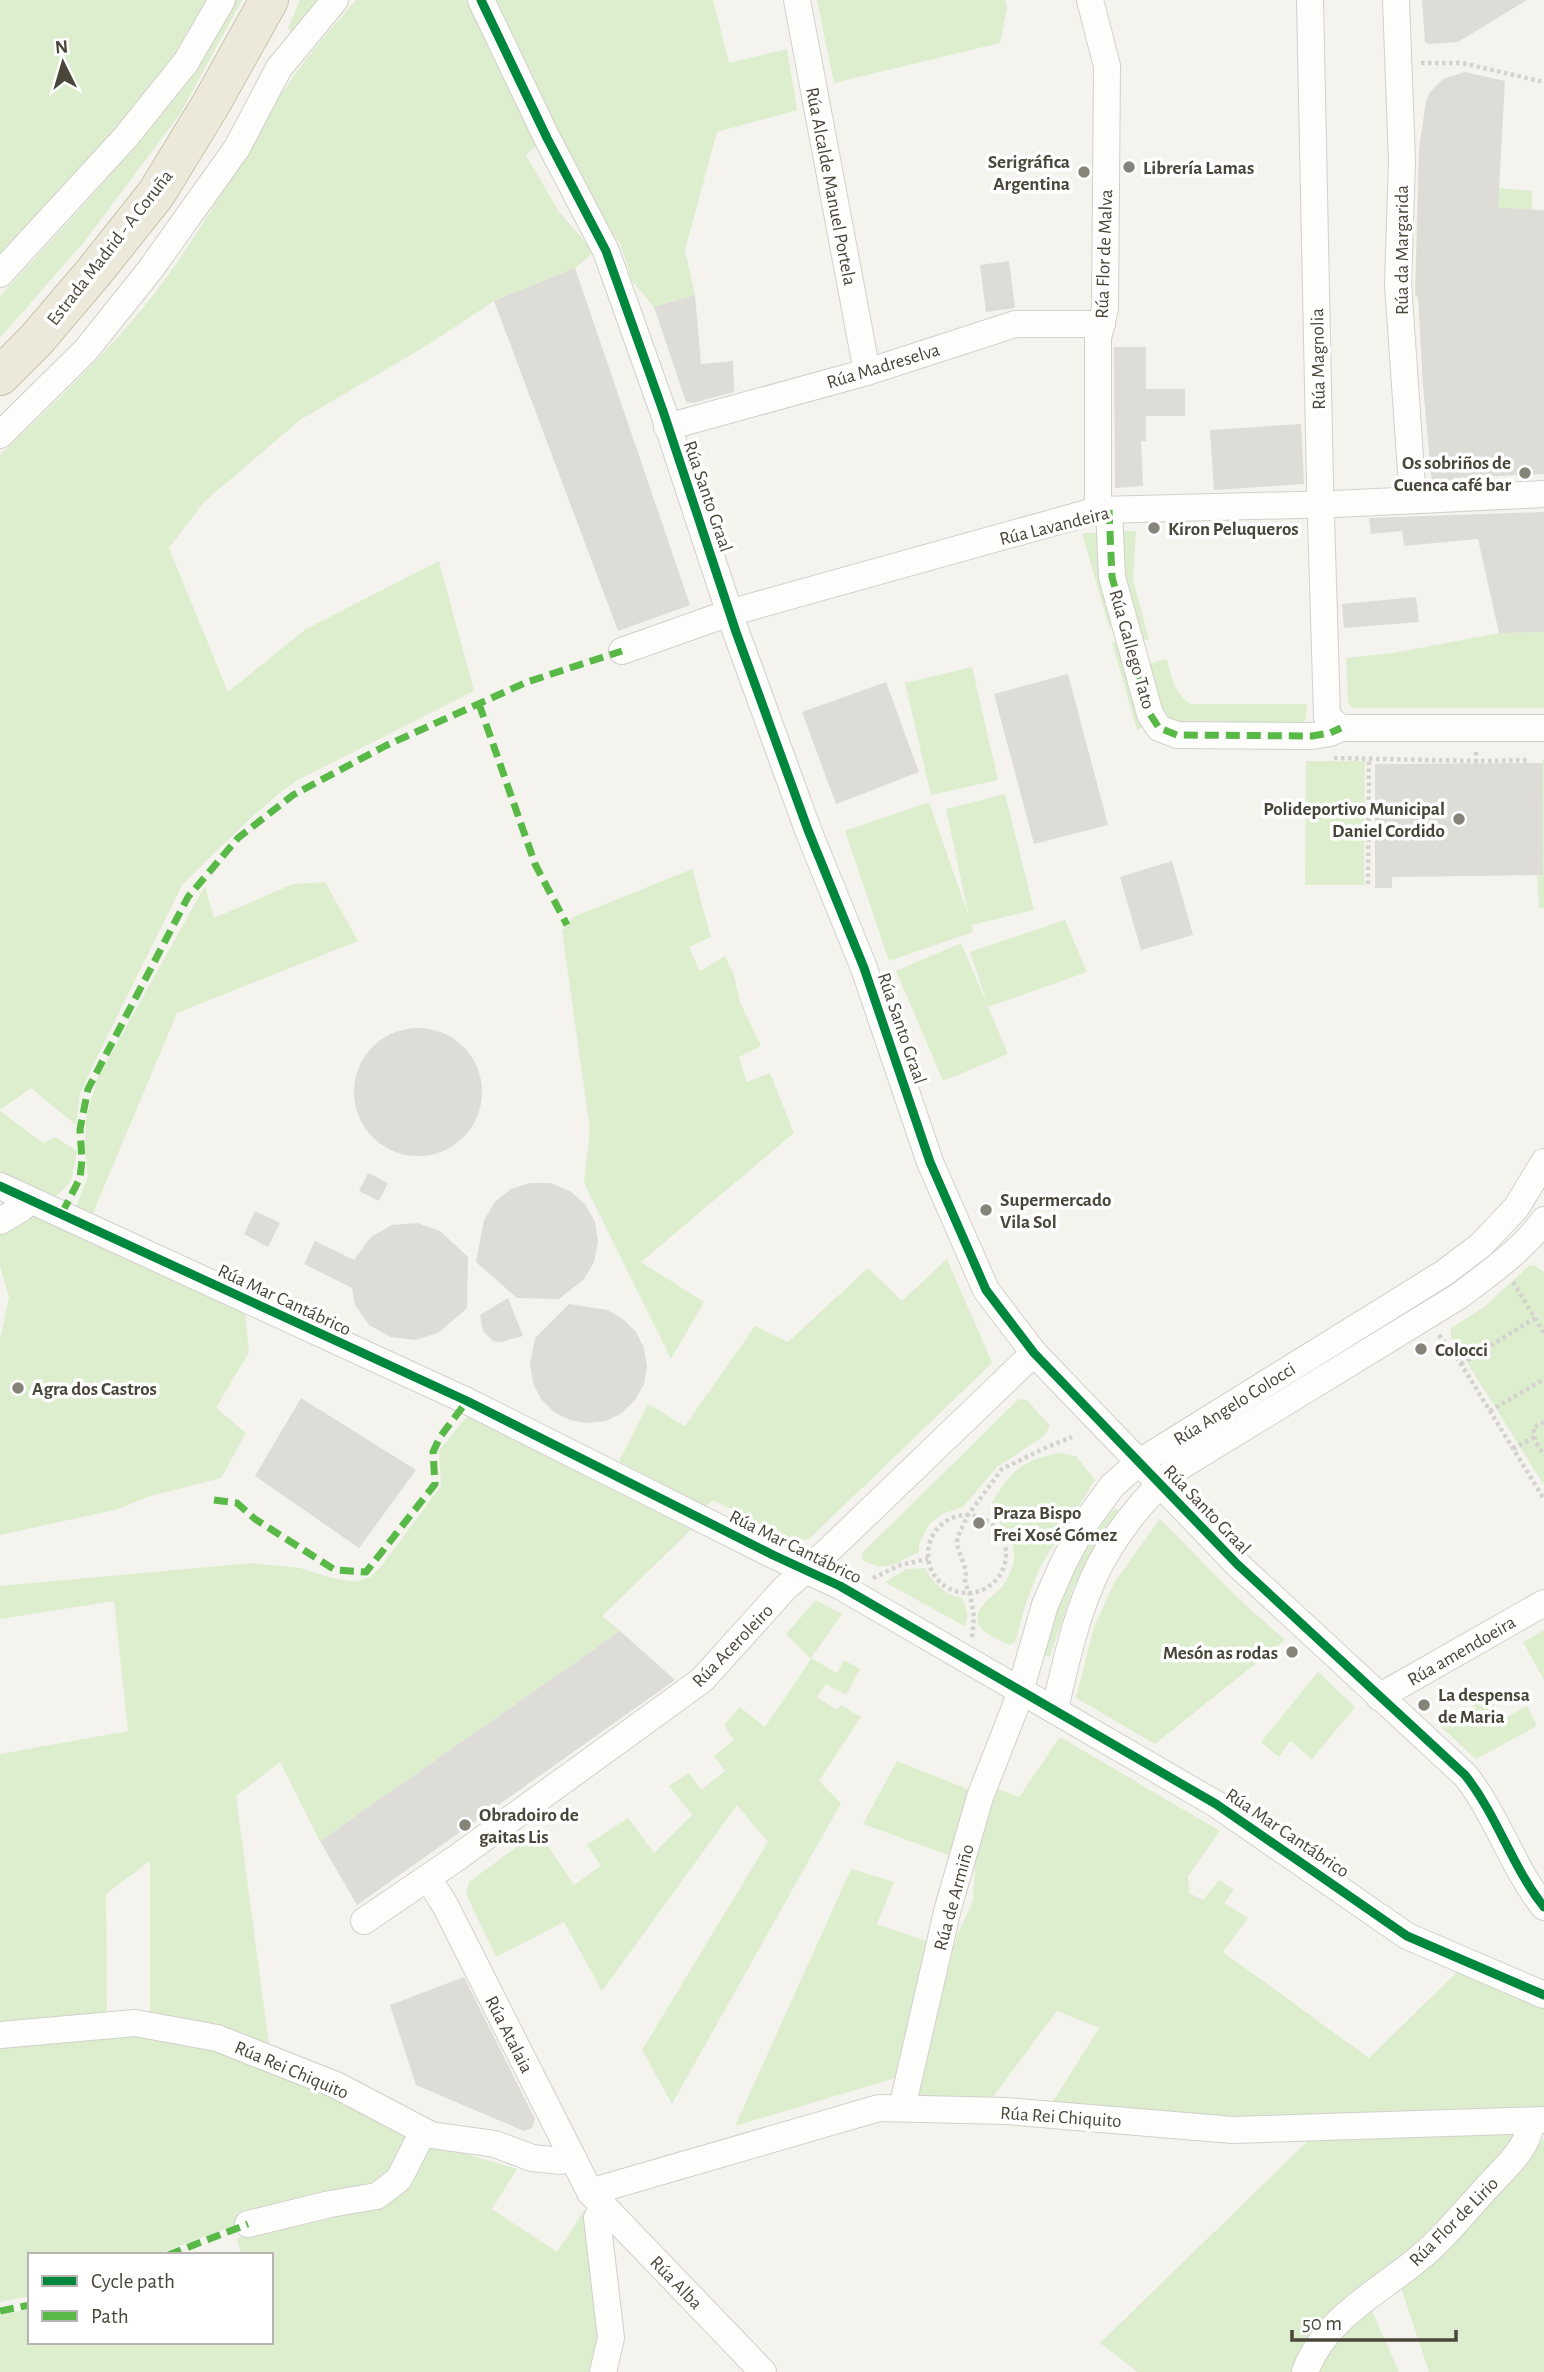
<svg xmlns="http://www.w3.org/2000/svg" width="1544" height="2372" viewBox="0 0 1544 2372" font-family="'Alegreya Sans',sans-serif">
<rect width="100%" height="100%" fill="#f4f3ee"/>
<!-- green -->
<g fill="#ddeecf">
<path d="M0 0H207L164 73 0 258Z"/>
<path d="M231 0H242L180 114 84 242 0 338V296C45 247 91 199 133 148 172 101 207 56 231 0Z"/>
<path d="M300 0H321L293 34 288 28Z"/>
<path d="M356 0H473L541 142 526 155 559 212 594 252 575 268 494 301 426 346 300 420 204 502 169 548 228 692 306 629 439 561 474 691 296 781 277 795 242 826 182 885 96 1059 80 1094 76 1125 31 1088 0 1110V455C52 405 106 355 151 298 200 235 238 163 280 96 302 62 329 31 356 0Z"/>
<path d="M489 0H713L729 63 787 49 797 110 717 132 685 250 695 295 654 307 632 281 620 243 595 211Z"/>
<path d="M817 0H1005L1007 9 1000 43 834 83Z"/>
<path d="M1479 186 1532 191V210L1479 208Z"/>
<path d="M1118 531H1136L1133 580 1149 639 1137 642 1124 590Z"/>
<path d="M1082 533H1101L1111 628 1109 627Z"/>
<path d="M1544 632V708H1352L1348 702 1346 658 1393 653 1499 633Z"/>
<path d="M1124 640 1145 726 1137 730 1112 643Z"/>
<path d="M1167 659C1172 679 1174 693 1191 704H1307L1306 719 1301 726 1184 729 1156 711 1143 665Z"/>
<path d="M972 667 998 780 931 795 905 683Z"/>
<path d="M1544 758V908L1539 909 1537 875H1543L1542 763Z"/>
<path d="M1306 761H1365L1364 885H1305Z"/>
<path d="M1005 794 1034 910 972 925 973 932 889 961 845 831 929 802 969 917 946 809Z"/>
<path d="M692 869 711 937 689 947 700 971 725 956 734 975 740 1002 761 1046 739 1057 747 1082 770 1073 794 1133 641 1262 704 1302 671 1359 584 1183 590 1129 562 931 573 917Z"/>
<path d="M325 882 358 941 177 1013 93 1213 76 1207 88 1176 85 1150 86 1117 98 1077 205 886 214 918 293 884Z"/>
<path d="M1065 920 1087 972 988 1007 1008 1054 943 1081 896 971 961 943 988 1006 970 952Z"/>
<path d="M0 1111 43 1143 55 1137 77 1151 71 1181 53 1200 0 1176Z"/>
<path d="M26 1216 43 1218 200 1290 245 1313 249 1352 216 1408 246 1433 221 1478 147 1497 119 1509 0 1535V1340L9 1297 0 1266V1229Z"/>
<path d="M947 1259 992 1363 809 1539 793 1541 713 1500 705 1507 619 1461 648 1404 685 1426 755 1326 788 1342 868 1268 902 1301Z"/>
<path d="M1534 1265 1544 1272V1485L1451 1337V1328L1484 1307 1529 1266Z"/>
<path d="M1019 1399 1027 1400 1050 1426 1044 1436 997 1467 963 1507 942 1514 930 1523 919 1543V1552C896 1562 885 1575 862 1559V1553Z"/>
<path d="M468 1415 550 1454 691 1530 602 1616 620 1631 320 1841 280 1762 236 1796 269 2045 150 2020V1861L106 1894 107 2017 0 2027V1754L128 1731 114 1601 0 1619V1586L252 1563 300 1568 332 1578 355 1582 370 1577 380 1568 441 1486 439 1451Z"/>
<path d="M1058 1453 1076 1456 1095 1480 1040 1567 1026 1603 1015 1642 1009 1645C1002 1641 992 1637 985 1632 962 1612 996 1596 1004 1584 1010 1575 1015 1564 1014 1553 1012 1533 993 1522 992 1503 1010 1471 1021 1461 1058 1453Z"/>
<path d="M1114 1509H1117L1118 1513 1093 1549 1073 1588 1050 1657 1045 1655 1044 1650C1061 1600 1078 1549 1114 1509Z"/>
<path d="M1160 1519 1238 1598 1285 1640 1155 1744 1076 1698 1094 1627 1114 1583Z"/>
<path d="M925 1568C932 1583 946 1595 962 1598 966 1608 971 1617 964 1626L885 1582 906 1569Z"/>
<path d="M816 1600 842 1614 811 1658 837 1673 844 1660 860 1669 846 1695 826 1684 817 1697 837 1710 841 1705 861 1717 819 1781 841 1803 672 2104 642 2050 768 1842 737 1805 602 1991 564 1922 496 1957 466 1894 469 1882 538 1831 574 1885 601 1866 587 1845 628 1818 654 1853 692 1815 669 1786 689 1773 701 1790 725 1771 714 1756 734 1740 724 1725 740 1707 765 1727 811 1659 786 1634Z"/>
<path d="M1544 1630V1680L1523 1642Z"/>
<path d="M1318 1672 1355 1707 1312 1759 1290 1741 1279 1757 1261 1742Z"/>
<path d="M1489 1696 1502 1720 1527 1706 1537 1726 1476 1759 1440 1726Z"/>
<path d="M1060 1737 1220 1831 1188 1876 1189 1893 1203 1900 1219 1880 1234 1890 1224 1903 1248 1918 1223 1952 1369 2058 1461 1968 1544 2004V2112L1273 2122 1049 2108 1099 2028 1057 2011 987 2105 920 2098 916 2082 923 2051 958 1933 973 1901 977 1832 995 1788 1019 1797Z"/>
<path d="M897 1761 975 1792 954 1857 863 1824Z"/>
<path d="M851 1869 894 1882 877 1924 932 1943 902 2076 735 2126Z"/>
<path d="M89 2031 231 2047 416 2135 377 2190 244 2222 155 2255H30V2296L0 2302V2039Z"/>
<path d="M1515 2128 1517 2143 1296 2372H1138L1100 2343 1318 2131Z"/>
<path d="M1544 2139V2372H1429L1400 2285 1445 2242Z"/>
<path d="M429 2143 517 2169 492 2209 557 2252 585 2209 590 2213 604 2339 597 2372H0V2315L30 2309V2342H271V2255H241L237 2239 292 2218 343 2208Z"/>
<path d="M1370 2306 1399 2372H1315L1320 2362Z"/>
</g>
<!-- building -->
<g fill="#dddcd6">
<path d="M1422 0H1527L1458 42 1428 44 1425 42Z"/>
<path d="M1465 72 1505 81 1498 208 1544 210V474L1453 478 1454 483 1432 484 1423 386 1418 297 1415 295 1419 149 1426 101 1430 92 1443 79Z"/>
<path d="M1009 261 1015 308 986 312 980 265Z"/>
<path d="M575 268 690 605 618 631 494 301Z"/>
<path d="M695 295 701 364 733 361 734 392 693 403 686 402 654 307Z"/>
<path d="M1114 347H1146V389H1185V416H1146V441H1141L1143 486 1115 488Z"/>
<path d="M1301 424 1304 484 1214 490 1210 430Z"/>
<path d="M1544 512V632L1499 633 1478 539 1404 546 1402 531 1371 534 1369 518Z"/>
<path d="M1416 597 1419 622 1344 628 1342 604Z"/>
<path d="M1068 674 1108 825 1034 844 994 694Z"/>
<path d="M886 682 919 772 836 804 802 712Z"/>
<path d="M1542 763 1543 875 1392 877V888H1375V764Z"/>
<path d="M1172 861 1193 935 1141 950 1120 877Z"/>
<circle cx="418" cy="1092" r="64"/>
<path d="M368 1173 388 1183 379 1201 359 1191Z"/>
<path d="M530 1183H550L570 1191 585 1204 595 1222 598 1242 594 1262 584 1279 559 1299 517 1298 476 1262 484 1220 495 1202 511 1189Z"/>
<path d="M255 1211 280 1223 268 1247 244 1234Z"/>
<path d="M417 1223 440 1231 468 1257 467 1308 438 1333 415 1340 391 1337 369 1325 355 1305 352 1288 304 1264 315 1241 354 1260 371 1237 392 1225Z"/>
<path d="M508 1298 523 1336 501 1342 493 1341 483 1331 480 1315Z"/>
<path d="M569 1304 607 1310 623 1319 636 1332 644 1348 647 1366 644 1384 635 1400 622 1413 606 1421 588 1423 570 1420 554 1412 541 1399 533 1383 530 1365 535 1338Z"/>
<path d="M301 1398 416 1470 359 1548 255 1476Z"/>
<path d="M620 1631 675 1680 357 1905 320 1841Z"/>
<path d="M464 1977 535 2119 532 2128 524 2131 416 2085 390 2005Z"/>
</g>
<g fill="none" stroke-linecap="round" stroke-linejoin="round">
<!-- street casing -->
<g stroke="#d2d0cb" stroke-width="28">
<g id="street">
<path d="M481 0 547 138 606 251 663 411 736 632 808 830 864 968 930 1162 986 1290 1034 1353 1237 1564 1465 1775C1497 1815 1512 1867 1544 1907"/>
<path d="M797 0 867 372"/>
<path d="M1090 0 1107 66 1105 308 1098 338V510"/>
<path d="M1310 0 1320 483 1327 717 1341 728H1544"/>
<path d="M1396 0 1402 161 1398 284 1413 500"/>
<path d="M0 274 125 138 186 62 222 0"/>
<path d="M667 427 867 372 1015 324H1102"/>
<path d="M0 435 86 350 150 270 237 148 279 68 335 0"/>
<path d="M1109 510 1112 577 1150 714 1159 728 1177 735 1312 736 1330 733 1341 728"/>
<path d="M622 651 729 613 1098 510 1335 504 1544 494"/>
<path d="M0 1186 467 1401 773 1555 840 1586 1216 1804 1407 1936 1544 1995"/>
<path d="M0 1221 22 1208 28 1199"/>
<path d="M1379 1697 1544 1603"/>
<path d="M1055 1709C1065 1665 1075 1620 1093 1579 1111 1538 1142 1501 1173 1471L1459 1296C1489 1273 1522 1251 1544 1220"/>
<path d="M428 1878 445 1905 590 2192 763 2372"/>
<path d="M364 1921 458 1857 702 1680 785 1588 829 1550 1034 1353"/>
<path d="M0 2035 135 2023 217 2038 336 2085 431 2135 495 2144 532 2158 561 2161 573 2158"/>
<path d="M902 2108 948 1908 980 1797 1016 1705 1045 1605 1063 1564 1083 1526 1112 1486 1138 1463 1444 1273 1481 1245 1516 1208 1544 1162"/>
<path d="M590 2192 879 2108 1006 2111 1233 2130 1544 2120"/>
<path d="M248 2224 330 2204 377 2196 399 2179 423 2132"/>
<path d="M603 2372 611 2338 597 2218 604 2206"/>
<path d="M1305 2372C1324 2319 1376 2294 1417 2260 1444 2239 1468 2207 1492 2182 1509 2164 1528 2147 1532 2121"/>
</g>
</g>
<!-- highway casing -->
<g stroke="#cbc3aa" stroke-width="40">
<path id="highway" d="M0 376 36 340 94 272 156 194 211 104 269 0"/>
</g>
<!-- path -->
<g stroke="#d3d2cc" stroke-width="4.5" stroke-dasharray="3.5 3.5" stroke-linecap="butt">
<path d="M1421 63H1462L1544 82"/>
<path d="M1476 752V761L1527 760 1526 764"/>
<path d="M1334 758 1476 761"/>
<path d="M1368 884 1369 759"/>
<path d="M1513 1282 1544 1333"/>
<path d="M1439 1335 1461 1364 1544 1499"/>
<path d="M1461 1364 1535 1318"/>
<path d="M1490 1411 1544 1379"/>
<path d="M1544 1422 1533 1428 1535 1441 1544 1455"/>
<path d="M1513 1449 1534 1437"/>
<circle cx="967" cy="1554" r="39"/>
<path d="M873 1578 900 1565 928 1559"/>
<path d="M972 1637 974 1617 970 1594 965 1583 966 1571 958 1548 957 1538 968 1515 1002 1469 1045 1448 1072 1437"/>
</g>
<!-- street -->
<use href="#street" stroke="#fdfdfc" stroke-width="26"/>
<!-- highway -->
<use href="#highway" stroke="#ece9db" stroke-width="38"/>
<!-- quiet -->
<g stroke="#58b947" stroke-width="7" stroke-dasharray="14 7" stroke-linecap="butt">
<path d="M1109 510 1112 577 1150 714 1159 728 1177 735 1312 736 1330 733 1341 728"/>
<path d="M479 704 535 864 567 925"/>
<path d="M62 1213 80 1178 82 1160 80 1129 88 1089 188 897 238 838 293 795 385 746 527 682 622 651"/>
<path d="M214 1500 237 1503 255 1519 335 1570 366 1572 435 1484 433 1452 440 1437 467 1401"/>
<path d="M168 2255 248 2224"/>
<path d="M0 2311 30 2305"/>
</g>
<!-- cycleway casing -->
<g stroke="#fff" stroke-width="13">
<g id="cycleway">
<path d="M481 0 547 138 606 251 663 411 736 632 808 830 864 968 930 1162 986 1290 1034 1353 1237 1564 1465 1775C1497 1815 1512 1867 1544 1907"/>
<path d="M0 1186 467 1401 773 1555 840 1586 1216 1804 1407 1936 1544 1995"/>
</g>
</g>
<!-- cycleway -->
<use href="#cycleway" stroke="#00873e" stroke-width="9"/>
</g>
<!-- markers -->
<g fill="#868378" stroke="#fff" stroke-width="2.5">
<circle cx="1129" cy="167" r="7"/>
<circle cx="1084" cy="172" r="7"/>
<circle cx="1525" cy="473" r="7"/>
<circle cx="1154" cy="528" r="7"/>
<circle cx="1459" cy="819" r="7"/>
<circle cx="986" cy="1210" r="7"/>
<circle cx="1421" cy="1349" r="7"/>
<circle cx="18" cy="1388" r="7"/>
<circle cx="979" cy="1523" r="7"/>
<circle cx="1292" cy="1652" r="7"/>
<circle cx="1424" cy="1705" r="7"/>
<circle cx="465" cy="1825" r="7"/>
</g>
<g text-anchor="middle" stroke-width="7" stroke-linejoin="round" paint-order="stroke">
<!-- poi labels -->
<g font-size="19" font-weight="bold" fill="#4a4639" stroke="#fff" text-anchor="start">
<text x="1070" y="168" text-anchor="end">Serigráfica<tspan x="1070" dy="22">Argentina</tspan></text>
<text x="1143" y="174">Librería Lamas</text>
<text x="1511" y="469" text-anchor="end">Os sobriños de<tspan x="1511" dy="22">Cuenca café bar</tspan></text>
<text x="1168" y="535">Kiron Peluqueros</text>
<text x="1445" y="815" text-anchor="end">Polideportivo Municipal<tspan x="1445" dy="22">Daniel Cordido</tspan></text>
<text x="1000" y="1206">Supermercado<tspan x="1000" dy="22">Vila Sol</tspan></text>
<text x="1435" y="1356">Colocci</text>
<text x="32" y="1395">Agra dos Castros</text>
<text x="993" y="1519">Praza Bispo<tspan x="993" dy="22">Frei Xosé Gómez</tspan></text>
<text x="1278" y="1659" text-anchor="end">Mesón as rodas</text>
<text x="1438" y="1701">La despensa<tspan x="1438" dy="22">de Maria</tspan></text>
<text x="479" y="1821">Obradoiro de<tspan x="479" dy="22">gaitas Lis</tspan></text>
</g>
<!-- street labels -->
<g font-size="19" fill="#4a4639" stroke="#fff">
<text transform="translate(832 186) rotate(79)" y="7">Rúa Alcalde Manuel Portela</text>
<text transform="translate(109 247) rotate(-52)" y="7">Estrada Madrid - A Coruña</text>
<text transform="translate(1401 250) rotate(-90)" y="7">Rúa da Margarida</text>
<text transform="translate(1103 254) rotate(-88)" y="7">Rúa Flor de Malva</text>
<text transform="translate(1317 359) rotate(-91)" y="7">Rúa Magnolia</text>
<text transform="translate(883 365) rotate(-17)" y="7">Rúa Madreselva</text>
<text transform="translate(709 496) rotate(71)" y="7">Rúa Santo Graal</text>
<text transform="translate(1054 525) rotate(-14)" y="7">Rúa Lavandeira</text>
<text transform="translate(1133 649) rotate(74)" y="7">Rúa Gallego Tato</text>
<text transform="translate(903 1028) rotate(71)" y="7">Rúa Santo Graal</text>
<text transform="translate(285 1299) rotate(25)" y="7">Rúa Mar Cantábrico</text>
<text transform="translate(1234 1403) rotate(-32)" y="7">Rúa Angelo Colocci</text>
<text transform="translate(1208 1509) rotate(46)" y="7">Rúa Santo Graal</text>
<text transform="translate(796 1546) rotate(26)" y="7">Rúa Mar Cantábrico</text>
<text transform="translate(732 1645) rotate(-46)" y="7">Rúa Aceroleiro</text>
<text transform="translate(1461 1650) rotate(-30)" y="7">Rúa amendoeira</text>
<text transform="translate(1288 1832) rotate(34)" y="7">Rúa Mar Cantábrico</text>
<text transform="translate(953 1897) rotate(-75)" y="7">Rúa de Armiño</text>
<text transform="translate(510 2034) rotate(63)" y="7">Rúa Atalaia</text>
<text transform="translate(292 2069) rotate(23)" y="7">Rúa Rei Chiquito</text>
<text transform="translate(1061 2116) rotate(4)" y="7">Rúa Rei Chiquito</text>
<text transform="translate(1453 2221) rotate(-45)" y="7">Rúa Flor de Lirio</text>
<text transform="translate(677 2282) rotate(46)" y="7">Rúa Alba</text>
</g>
</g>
<!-- legend -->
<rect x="28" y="2253" width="245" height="91" fill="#ffffff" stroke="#b7b5b0" stroke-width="2"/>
<rect x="42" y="2276" width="35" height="10" fill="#00873e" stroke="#b7b5b0" stroke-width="2"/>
<text x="91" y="2288" font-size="21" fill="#4a4639">Cycle path</text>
<rect x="42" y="2311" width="35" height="10" fill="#58b947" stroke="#b7b5b0" stroke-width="2"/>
<text x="91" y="2323" font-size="21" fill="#4a4639">Path</text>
<!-- north arrow -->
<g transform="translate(63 63) rotate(355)" stroke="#ffffff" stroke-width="5" paint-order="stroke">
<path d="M0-5L12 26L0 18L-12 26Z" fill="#4a4639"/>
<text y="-10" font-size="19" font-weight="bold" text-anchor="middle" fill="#4a4639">N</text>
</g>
<!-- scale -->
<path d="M1292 2330v10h164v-10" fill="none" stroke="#4a4639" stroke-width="3.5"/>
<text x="1302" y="2330" font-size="21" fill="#4a4639" stroke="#ffffff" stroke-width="5" paint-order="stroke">50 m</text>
</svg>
